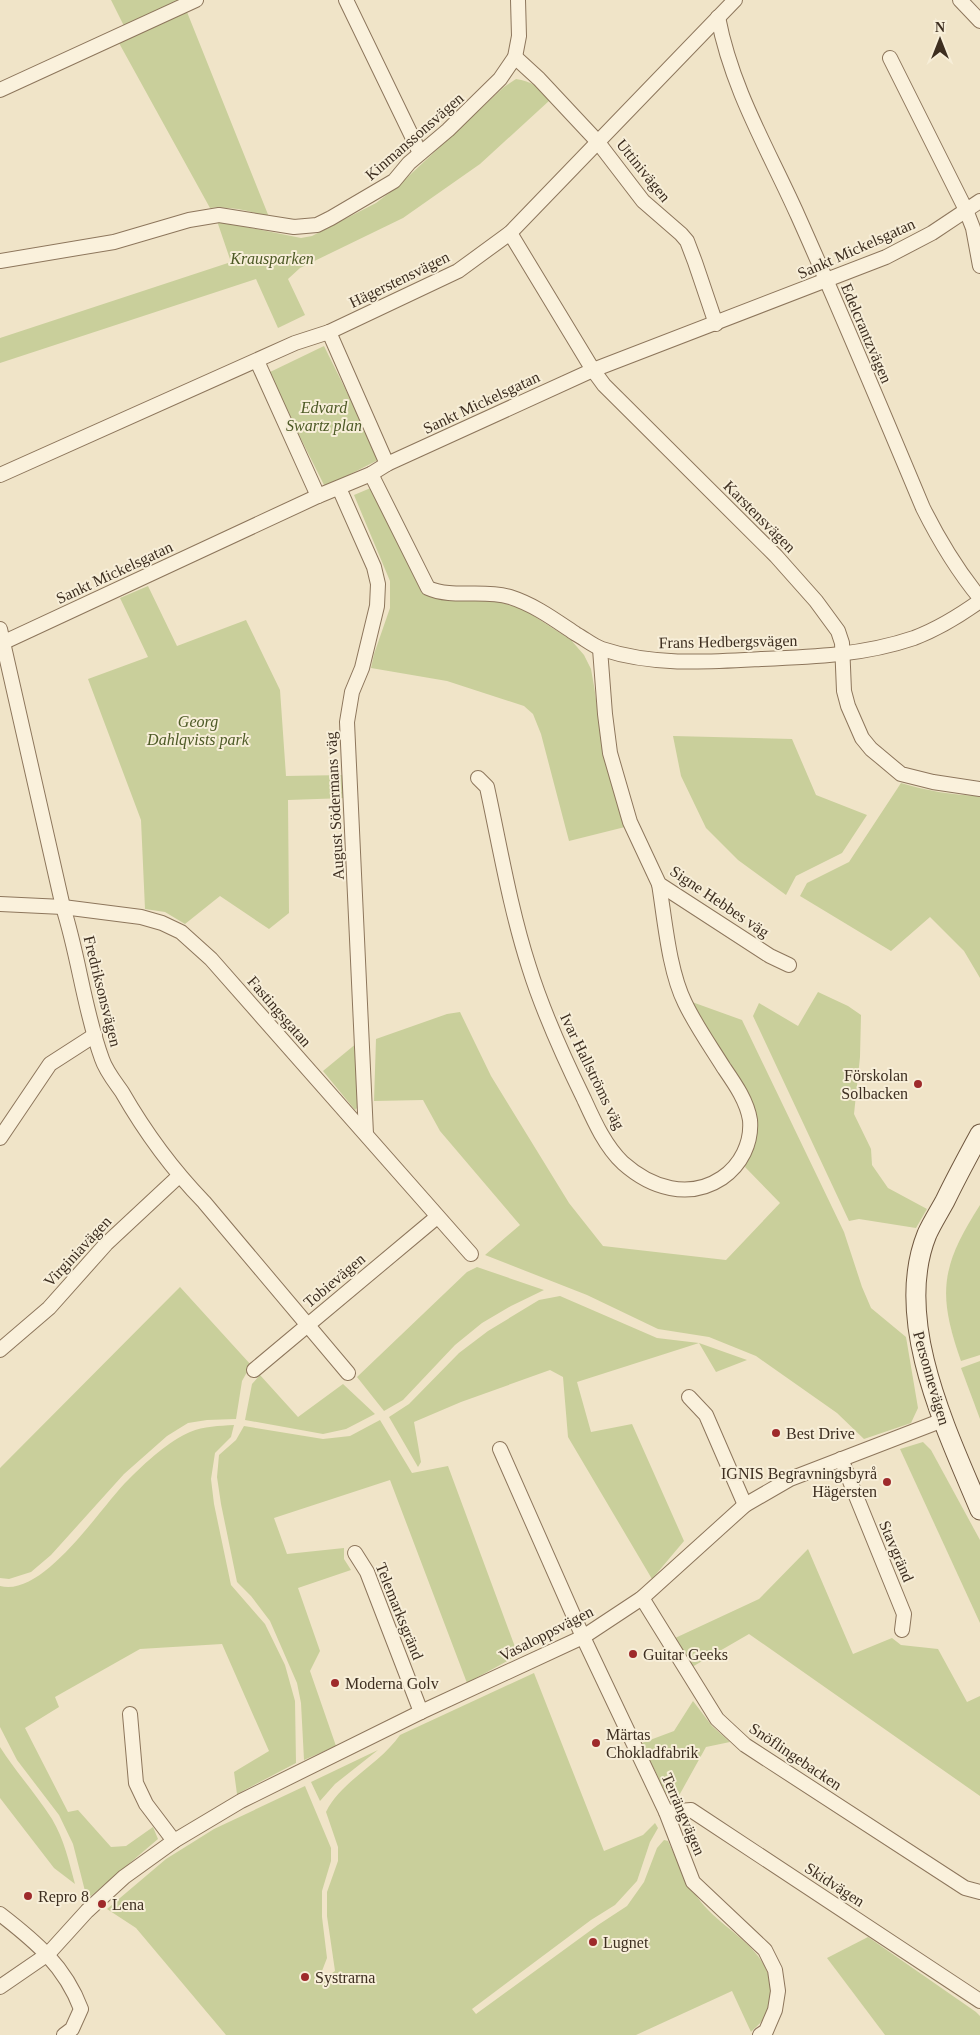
<svg xmlns="http://www.w3.org/2000/svg" width="980" height="2035" viewBox="0 0 980 2035" font-family="'Times New Roman',serif">
<rect width="100%" height="100%" fill="#f0e4c8"/>
<!-- green -->
<g fill="#c9cf9b">
<path d="M111 0H182L124 26Z"/>
<path d="M187 12 269 217C250 211 230 206 210 208L119 43Z"/>
<path d="M516 79C531 81 541 88 550 100L480 164 403 218 300 268 288 279 305 315 278 328 256 279 0 363V338L231 262 217 221 301 238 312 236 376 203 397 187 504 87Z"/>
<path d="M324 346 380 459 325 487 268 373Z"/>
<path d="M373 487 417 582 424 591 499 602 523 609 571 640 584 655 591 669 594 686 606 766 625 827 569 841 541 734 533 714 524 706 447 681 371 668 374 654 390 608V581L354 495Z"/>
<path d="M148 586 177 646 246 620 280 690 286 776 345 775 346 798 288 800 289 913 269 929 220 896 185 924 165 912 145 909 141 820 88 679 148 657 120 598Z"/>
<path d="M673 736 792 739 816 795 867 815 842 853 796 876 786 895 738 860 706 828 681 776Z"/>
<path d="M901 783C927 791 953 795 980 796V978L964 951 930 917 891 951 800 896 807 883 849 862Z"/>
<path d="M818 992 848 1006 861 1015 860 1057 854 1114 871 1149 872 1165 888 1188 927 1209 916 1228 859 1219 849 1221 753 1016 759 1003 798 1026Z"/>
<path d="M692 1002 742 1020 844 1232 862 1287 871 1308 906 1337 918 1408 911 1423 864 1439 837 1413 756 1356 709 1337 658 1329 587 1295 485 1255 520 1225 440 1131 423 1100 374 1101 376 1039 447 1014 460 1012 491 1076 569 1203 603 1246 726 1260 780 1203 745 1167 754 1147 756 1131 751 1102Z"/>
<path d="M357 1043 361 1104 355 1110 323 1071Z"/>
<path d="M980 1205V1355L961 1361C937 1293 941 1266 980 1205Z"/>
<path d="M477 1267 544 1290 511 1306 482 1323 455 1345 403 1400 384 1411 357 1377 467 1272Z"/>
<path d="M180 1287 251 1365 242 1381 236 1419 207 1420 188 1423 167 1436 124 1474 51 1555 31 1572 9 1579 0 1578V1468Z"/>
<path d="M560 1296 657 1338 699 1343 747 1360 716 1372 699 1343 577 1382 591 1432 632 1424 684 1541 652 1579 568 1437 563 1377 550 1370 461 1402 414 1422 421 1462 418 1467 389 1417 409 1404 459 1353 488 1331 539 1300Z"/>
<path d="M980 1361V1419L961 1368Z"/>
<path d="M260 1375 298 1417 343 1384 375 1414 346 1429 323 1434 245 1420 252 1384Z"/>
<path d="M380 1420 412 1473 448 1466 518 1655 467 1683 390 1480 274 1518 287 1554 344 1548V1559L351 1570 298 1588 320 1651 310 1671 336 1746 304 1760 301 1703 297 1683 270 1621 251 1596 237 1582 221 1504 217 1477 219 1455 236 1440 244 1426 323 1439 350 1436Z"/>
<path d="M234 1425 231 1437 215 1453 211 1479 214 1504 231 1585 265 1624 285 1665 295 1701 296 1763 237 1794 234 1772 269 1751 222 1644 140 1649 55 1697 59 1707 25 1728 68 1812 78 1810 111 1847 126 1846 153 1827 158 1839 91 1896 85 1891 73 1844 59 1815 17 1760 0 1727V1586C44 1598 101 1506 129 1479 145 1463 170 1440 190 1432 204 1426 219 1426 234 1425Z"/>
<path d="M923 1442 931 1450 980 1540V1623L900 1449Z"/>
<path d="M808 1549 853 1654 892 1638 901 1645 938 1649 967 1702 980 1696V1796L749 1634 692 1667 673 1639 759 1599Z"/>
<path d="M534 1673 604 1851 643 1835 655 1823 658 1828 650 1842 637 1881 615 1905 591 1920 472 2009 476 2014 598 1925 627 1906 644 1882 657 1848 664 1840 668 1841C678 1862 686 1884 701 1902 725 1932 771 1949 771 1992 771 2000 770 2008 766 2015 763 2021 756 2027 751 2032L732 1991 636 2035H226L136 1928 107 1909 166 1859 214 1829 305 1786 331 1848V1861L322 1891V1917L327 1958 317 1984 335 1971 327 1916V1892L338 1861V1847L326 1812C341 1781 379 1765 400 1735Z"/>
<path d="M693 1701 712 1726 730 1742 706 1747 676 1801 665 1792 642 1743 674 1731Z"/>
<path d="M0 1747C16 1772 36 1794 52 1819 64 1839 69 1862 75 1884L54 1868 0 1798Z"/>
<path d="M378 1750 335 1784 320 1801 311 1782Z"/>
<path d="M868 1937 976 2012 980 2016V2035H885L827 1958Z"/>
</g>
<g fill="none" stroke-linecap="round" stroke-linejoin="round">
<!-- street casing -->
<g stroke="#8d765c" stroke-width="16">
<g id="street">
<path d="M346 0 420 153"/>
<path d="M960 0 980 21"/>
<path d="M718 17C732 90 768 149 798 216 841 312 882 410 923 508 939 540 957 570 980 598"/>
<path d="M515 57 539 79 597 141 643 201 681 234 687 241 695 262 716 324"/>
<path d="M890 58 966 210 973 228 980 266"/>
<path d="M0 90 196 0"/>
<path d="M510 233 593 370 604 385 776 556 816 601 838 631 842 643 844 691 848 706 862 738 871 749 901 774 933 782 980 789"/>
<path d="M0 261 114 242 189 220 219 215 294 227 317 225 331 218 394 181 409 163 448 130 500 79 515 57 519 36 518 0"/>
<path d="M329 332 387 464"/>
<path d="M257 361 318 496"/>
<path d="M371 474 428 588C452 599 483 589 510 597 535 605 555 620 576 634 585 639 593 646 602 649 653 666 708 662 761 659 813 657 864 655 914 638 938 629 959 616 980 601"/>
<path d="M0 475 295 343 329 332 458 271 510 233 735 0"/>
<path d="M339 488 374 567 378 584 377 606 362 668 352 692 347 722 366 1134"/>
<path d="M0 629 63 907C79 957 84 1010 102 1059 106 1071 115 1082 122 1092 145 1132 172 1169 204 1202L348 1373"/>
<path d="M0 644 318 496 371 474 387 464 593 370 886 257 932 233 980 201"/>
<path d="M600 649 605 714 610 753 630 822 659 884 770 956 789 965"/>
<path d="M478 778 487 787C500 847 510 908 529 967 543 1012 563 1056 584 1099 594 1121 605 1146 623 1163 651 1188 689 1200 722 1178 741 1165 752 1143 750 1120 747 1101 735 1084 724 1068 711 1047 696 1026 685 1003 669 971 665 921 659 884"/>
<path d="M0 904 63 907 141 917 162 923 181 932 211 959 471 1254"/>
<path d="M0 1138 50 1064 95 1035"/>
<path d="M0 1350 49 1308 106 1244 179 1176"/>
<path d="M254 1370 437 1217"/>
<path d="M689 1397 706 1415 745 1505"/>
<path d="M500 1449 583 1637 666 1812 693 1882 765 1950 775 1970 778 1991 775 2010 766 2031 760 2035"/>
<path d="M841 1459 904 1614 902 1630"/>
<path d="M355 1553 367 1572 421 1712"/>
<path d="M642 1598 717 1719 745 1745 965 1888 980 1892"/>
<path d="M130 1714 136 1783 146 1804 174 1841"/>
<path d="M666 1812 691 1810 980 2001"/>
<path d="M0 1914C35 1941 65 1966 81 2009L72 2029 64 2035"/>
<path d="M0 1987 48 1954 87 1911 124 1877 174 1841 241 1801 421 1712 583 1637 642 1598 745 1505 790 1479 943 1420"/>
</g>
</g>
<!-- secondary casing -->
<g stroke="#6f573f" stroke-width="21">
<path id="secondary" d="M980 1134C968 1156 956 1178 945 1201 939 1212 932 1223 927 1234 892 1320 947 1431 980 1510"/>
</g>
<!-- street -->
<use href="#street" stroke="#faf1dc" stroke-width="14"/>
<!-- secondary -->
<use href="#secondary" stroke="#faf1dc" stroke-width="19"/>
</g>
<!-- markers -->
<g fill="#9e2a2b" stroke="#f7eed8" stroke-width="2">
<circle cx="918" cy="1084" r="5"/>
<circle cx="776" cy="1433" r="5"/>
<circle cx="887" cy="1482" r="5"/>
<circle cx="633" cy="1654" r="5"/>
<circle cx="335" cy="1683" r="5"/>
<circle cx="596" cy="1743" r="5"/>
<circle cx="28" cy="1896" r="5"/>
<circle cx="102" cy="1904" r="5"/>
<circle cx="593" cy="1942" r="5"/>
<circle cx="305" cy="1977" r="5"/>
</g>
<g text-anchor="middle" stroke-width="4" stroke-linejoin="round" paint-order="stroke">
<!-- street labels -->
<g font-size="16" fill="#3d2e20" stroke="#f7eed8">
<text transform="translate(414 136) rotate(-41)" y="6">Kinmanssonsvägen</text>
<text transform="translate(644 170) rotate(51)" y="6">Uttinivägen</text>
<text transform="translate(856 248) rotate(-24)" y="6">Sankt Mickelsgatan</text>
<text transform="translate(399 279) rotate(-26)" y="6">Hägerstensvägen</text>
<text transform="translate(867 333) rotate(67)" y="6">Edelcrantzvägen</text>
<text transform="translate(481 402) rotate(-25)" y="6">Sankt Mickelsgatan</text>
<text transform="translate(760 516) rotate(45)" y="6">Karstensvägen</text>
<text transform="translate(114 572) rotate(-25)" y="6">Sankt Mickelsgatan</text>
<text transform="translate(728 641) rotate(-1)" y="6">Frans Hedbergsvägen</text>
<text transform="translate(334 806) rotate(-93)" y="6">August Södermans väg</text>
<text transform="translate(720 901) rotate(34)" y="6">Signe Hebbes väg</text>
<text transform="translate(103 991) rotate(76)" y="6">Fredriksonsvägen</text>
<text transform="translate(280 1011) rotate(49)" y="6">Fastingsgatan</text>
<text transform="translate(593 1071) rotate(64)" y="6">Ivar Hallströms väg</text>
<text transform="translate(77 1251) rotate(-47)" y="6">Virginiavägen</text>
<text transform="translate(334 1280) rotate(-40)" y="6">Tobievägen</text>
<text transform="translate(932 1378) rotate(74)" y="6">Personnevägen</text>
<text transform="translate(897 1551) rotate(67)" y="6">Stavgränd</text>
<text transform="translate(400 1611) rotate(68)" y="6">Telemarksgränd</text>
<text transform="translate(546 1633) rotate(-27)" y="6">Vasaloppsvägen</text>
<text transform="translate(796 1756) rotate(34)" y="6">Snöflingebacken</text>
<text transform="translate(684 1814) rotate(67)" y="6">Terrängvägen</text>
<text transform="translate(835 1884) rotate(33)" y="6">Skidvägen</text>
</g>
<!-- park labels -->
<g font-size="16" font-style="italic" fill="#4d5a26" stroke="#f7eed8">
<text x="272" y="264">Krausparken</text>
<text x="324" y="413">Edvard<tspan x="324" dy="18">Swartz plan</tspan></text>
<text x="198" y="727">Georg<tspan x="198" dy="18">Dahlqvists park</tspan></text>
</g>
<!-- poi labels -->
<g font-size="16" fill="#3d2e20" stroke="#f7eed8" text-anchor="start">
<text x="908" y="1081" text-anchor="end">Förskolan<tspan x="908" dy="18">Solbacken</tspan></text>
<text x="786" y="1439">Best Drive</text>
<text x="877" y="1479" text-anchor="end">IGNIS Begravningsbyrå<tspan x="877" dy="18">Hägersten</tspan></text>
<text x="643" y="1660">Guitar Geeks</text>
<text x="345" y="1689">Moderna Golv</text>
<text x="606" y="1740">Märtas<tspan x="606" dy="18">Chokladfabrik</tspan></text>
<text x="38" y="1902">Repro 8</text>
<text x="112" y="1910">Lena</text>
<text x="603" y="1948">Lugnet</text>
<text x="315" y="1983">Systrarna</text>
</g>
</g>
<!-- north arrow -->
<g transform="translate(940 40)" stroke="#f7eed8" stroke-width="4" paint-order="stroke">
<path d="M0-4L9 19L0 12L-9 19Z" fill="#3d2e20"/>
<text y="-8" font-size="14" font-weight="bold" text-anchor="middle" fill="#3d2e20">N</text>
</g>
</svg>
